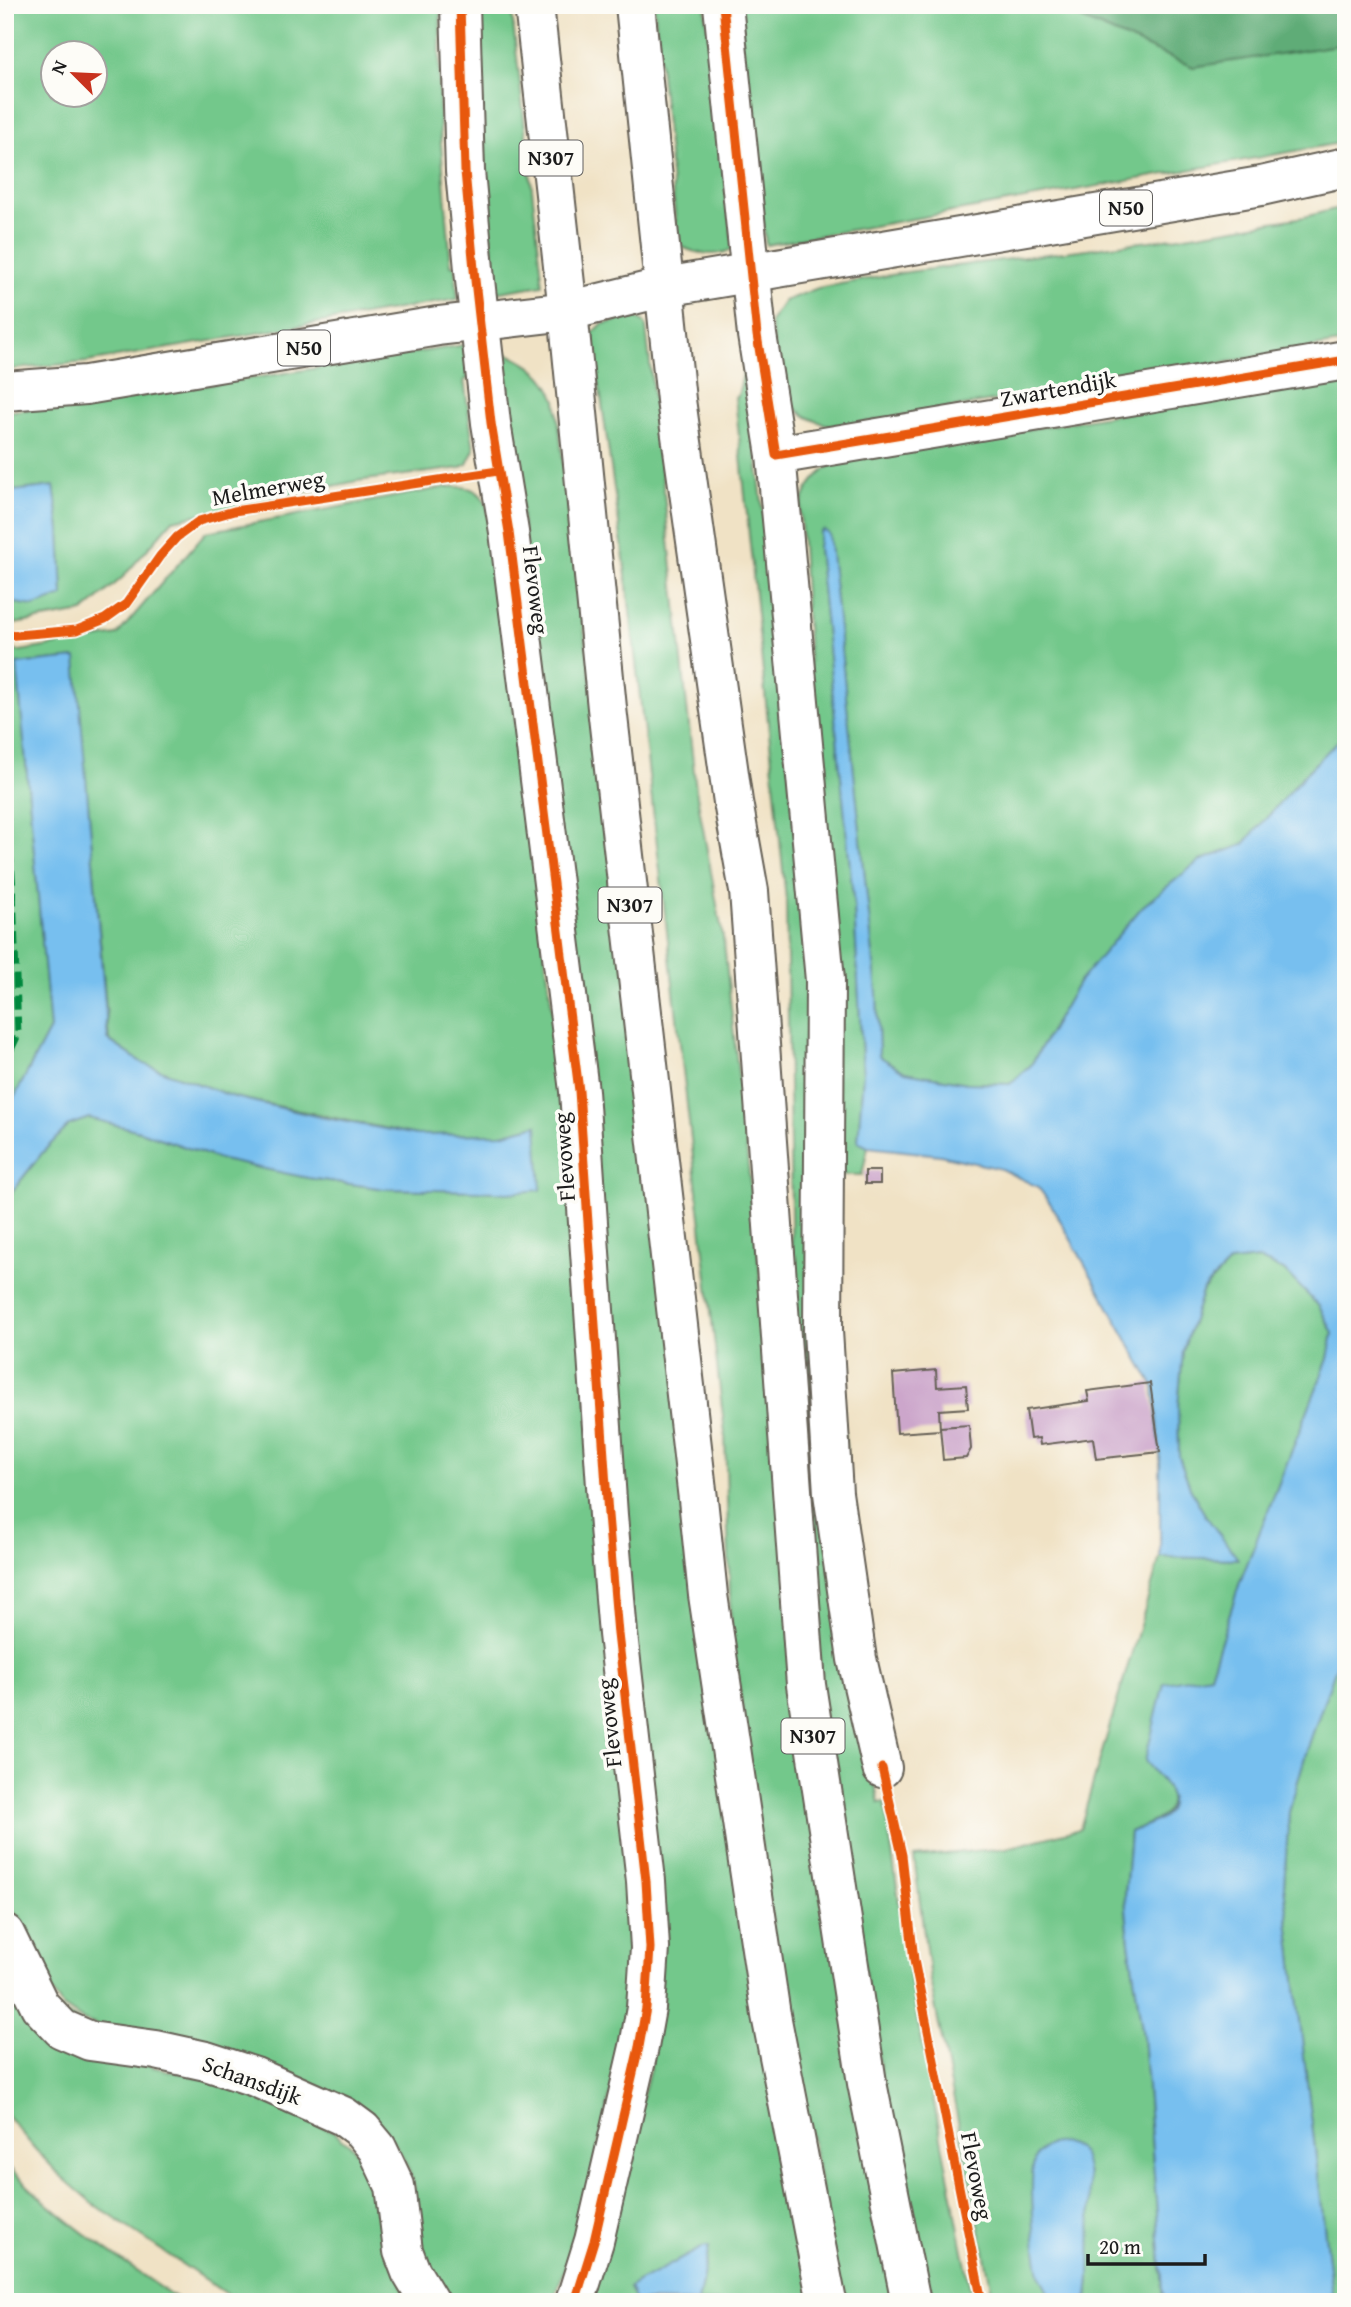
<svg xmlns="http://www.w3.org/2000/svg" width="1351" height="2307" viewBox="0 0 1351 2307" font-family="'Gentium Book Plus',serif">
<rect width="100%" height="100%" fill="#fdfcf7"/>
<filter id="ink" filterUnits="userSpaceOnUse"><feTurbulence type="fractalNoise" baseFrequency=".0143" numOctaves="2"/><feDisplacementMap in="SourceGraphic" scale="14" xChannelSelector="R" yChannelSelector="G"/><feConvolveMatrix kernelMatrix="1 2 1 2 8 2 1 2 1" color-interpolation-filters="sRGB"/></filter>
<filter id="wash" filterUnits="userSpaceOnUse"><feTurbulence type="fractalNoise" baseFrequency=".00686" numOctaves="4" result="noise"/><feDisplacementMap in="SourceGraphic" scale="28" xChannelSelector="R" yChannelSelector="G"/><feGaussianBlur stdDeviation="1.57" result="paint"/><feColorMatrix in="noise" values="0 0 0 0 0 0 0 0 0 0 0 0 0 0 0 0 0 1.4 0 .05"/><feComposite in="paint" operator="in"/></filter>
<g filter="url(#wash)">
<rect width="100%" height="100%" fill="#f0e2c5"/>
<!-- green -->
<g fill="#73c88b" stroke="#487254" stroke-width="2" fill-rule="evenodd">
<path d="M5 5H441L439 88 440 131 451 265 455 266 458 299 87 362 5 370ZM52 52H94V94H52Z"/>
<path d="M477 5H511L543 285 494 293 490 260 493 259 486 197Z"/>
<path d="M654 5H705L733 248C718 259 693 253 678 245Z"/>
<path d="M736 5H1346V142L766 245Z"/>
<path d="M1346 206V342L842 426C819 426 793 414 784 392 777 376 774 341 770 322L784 301 818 288 908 272 1173 238 1304 217Z"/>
<path d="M636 317 644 322 646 327 696 790 724 943 760 1275 896 2302H842L774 1935 731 1630 725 1434 624 559 592 334 602 324Z"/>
<path d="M464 345 468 379 464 380 474 450 467 464 461 468 357 481 173 520 123 577 83 612 14 624 9 602 34 606 63 595 60 530 54 486 5 492V412L132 397Z"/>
<path d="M502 351C528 364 544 370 556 400L573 548 813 2302H698L709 2248 629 2288 636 2302H589L652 2061 522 518 520 480 507 376H504Z"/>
<path d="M744 369 747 370C801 833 834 1298 870 1763L879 1803 885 1802 910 1980 973 2302H925L883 2087 820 1688 792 1269 786 900 735 397 738 396Z"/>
<path d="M1346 376V733L1305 774 1243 845 1199 861 1078 983 1031 1065 1010 1084 967 1083 905 1072 879 1056 877 993 829 534 824 530 818 547 854 907 863 1074 858 1142 868 1147 862 1175H840L800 511C804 488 818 472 838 461Z"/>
<path d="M447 487C465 486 480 487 487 506L559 1062 634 1953 622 2043 579 2230 552 2302H452C433 2280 420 2256 417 2227 415 2212 417 2198 413 2183 409 2167 400 2152 391 2138L83 2020 62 2006 47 1984 5 1892V1201L43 1152 69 1125 89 1118 140 1131 222 1160 308 1178 385 1189 481 1191 508 1193 537 1125 502 1134 417 1135 234 1097 144 1064 109 1040 75 658 17 664 50 1029 5 1115V650L20 651 117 635 206 532Z"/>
<path d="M1258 1259 1284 1270 1319 1306 1333 1333 1328 1359 1240 1582 1210 1675 1166 1787C1182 1815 1150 1822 1130 1832L1125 1896 1129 1943 1143 2036 1164 2302H1085L1088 2296 1090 2278 1088 2172 1049 2295 1054 2302H994L930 1980 914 1857 1007 1848 1080 1829C1105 1738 1134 1648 1160 1557L1236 1559 1205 1515 1191 1490 1179 1457 1178 1407 1183 1351 1203 1290 1230 1262Z"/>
<path d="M1346 1638V2302H1333L1284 1886 1289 1812 1306 1753Z"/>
<path d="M5 1976 153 2067 202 2078 249 2093 333 2131 349 2144 363 2159 372 2174 407 2302H238L92 2203 62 2177 35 2149 5 2113Z"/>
<path d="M5 2163C56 2218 120 2260 182 2302H5Z"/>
</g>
<!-- forest -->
<path fill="#5eac77" stroke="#3d644a" stroke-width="2" d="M1071 5H1346V44L1193 67 1070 14Z"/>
<!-- water -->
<g fill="#77bfef" stroke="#4a6e86" stroke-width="2">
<path d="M54 486 60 530 63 596 34 606 9 602 5 492Z"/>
<path d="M824 530 829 534 877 993 879 1056 905 1072 967 1083 1010 1084 1031 1065 1078 983 1142 907 1199 861 1243 845 1305 774 1346 733V1638L1306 1753 1289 1812 1284 1886 1333 2302H1164L1143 2036 1129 1943 1125 1896 1130 1832C1141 1827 1158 1822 1166 1814 1183 1798 1154 1773 1145 1761L1164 1683 1210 1675 1240 1582 1328 1359 1333 1333 1319 1306 1284 1270 1258 1259 1230 1262 1203 1289 1183 1351 1178 1407 1179 1457 1191 1490 1205 1515 1238 1559 1160 1557V1456L1154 1387 1052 1206 1038 1187 1001 1169 940 1155 868 1147 858 1142 863 1074 854 907 818 547 820 532Z"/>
<path d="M76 658 108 1040 144 1064 234 1097 320 1117 417 1135 502 1134 537 1125 541 1190 508 1193 481 1191 385 1189 308 1178 222 1160 140 1131 89 1118 69 1125 43 1152 5 1200V1115L50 1029 17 664Z"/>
<path d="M1061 2142C1068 2144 1076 2146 1081 2152 1094 2171 1090 2252 1090 2278L1088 2296 1085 2302H1054C1049 2294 1044 2286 1041 2278 1036 2258 1026 2169 1037 2154 1043 2146 1052 2143 1061 2142Z"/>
<path d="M705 2246 709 2247 698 2302 635 2301 629 2287Z"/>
</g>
<g id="blocks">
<!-- building -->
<g fill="#cca6cb">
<rect x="865" y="1171" width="15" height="13"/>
<path d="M936 1370 937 1387 966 1385 968 1408 939 1410 940 1430 897 1433 893 1374Z"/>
<path d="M1150 1383 1160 1452 1096 1459 1093 1438 1040 1445 1039 1438 1030 1439 1026 1410 1089 1401 1087 1391Z"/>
<path d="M969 1425 971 1449 966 1458 943 1460 940 1427Z"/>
</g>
</g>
</g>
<g filter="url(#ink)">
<use href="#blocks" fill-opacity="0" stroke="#666157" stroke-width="2"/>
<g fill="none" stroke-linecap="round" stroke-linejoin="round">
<!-- minor casing -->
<g stroke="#666157" stroke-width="42">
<g id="minor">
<path d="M460 5 465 171 475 280 491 423 509 532 579 1091 608 1515 618 1634 646 1881 650 1948 646 2008 639 2047 594 2241 575 2302"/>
<path d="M723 5 757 335 776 455 825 980 823 1331 833 1493 857 1659 882 1768"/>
<path d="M776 455 1346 360"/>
<path d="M5 1934 40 2006 62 2029 90 2041 156 2050 206 2061 255 2077 343 2116 362 2130 377 2148 395 2186 403 2251 411 2272 429 2302"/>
</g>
</g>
<!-- highway casing -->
<g stroke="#666157" stroke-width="42">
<g id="highway">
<path d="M534 5 568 311 607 708 698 1499 708 1595 771 2015 827 2302"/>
<path d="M635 5 676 400 733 802 749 891 806 1685 867 2083 911 2302"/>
<path d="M5 391 86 385 438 326 568 311 665 287 1261 186 1346 167"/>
</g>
</g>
<!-- minor -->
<use href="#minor" stroke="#fff" stroke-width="38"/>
<!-- highway -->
<use href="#highway" stroke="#fff" stroke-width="38"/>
<!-- quiet -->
<path stroke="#00873e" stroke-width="7" stroke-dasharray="14 7" stroke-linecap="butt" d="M5 786 13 889 18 1035 5 1062"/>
<!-- cycleway casing -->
<g stroke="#fdfcf7" stroke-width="13">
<g id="cycleway">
<path d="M460 5 465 171 475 280 491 423 509 532 579 1091 608 1515 618 1634 646 1881 650 1948 646 2008 639 2047 594 2241 575 2302"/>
<path d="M723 5 757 335 776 455 1346 360"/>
<path d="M5 636 77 630 105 619 126 604 160 556 177 537 199 521 234 511 498 471"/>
<path d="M882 1768 902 1855 914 1960 982 2302"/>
</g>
</g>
<!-- cycleway -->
<use href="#cycleway" stroke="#e8590c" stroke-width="9"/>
</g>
</g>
<g text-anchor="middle" stroke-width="7" stroke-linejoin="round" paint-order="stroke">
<!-- shield labels -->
<g fill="#fdfcf7" stroke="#605f5e" stroke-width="2">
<rect x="519.5" y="140.5" width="63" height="35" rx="5"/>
<rect x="1100" y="190.5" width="52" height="35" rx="5"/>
<rect x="278" y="330.5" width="52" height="35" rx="5"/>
<rect x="598.5" y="887.5" width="63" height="35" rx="5"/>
<rect x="781.5" y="1718.5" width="63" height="35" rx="5"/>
</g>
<g font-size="21" font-weight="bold" fill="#1c1c1c">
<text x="551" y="165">N307</text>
<text x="1126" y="215">N50</text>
<text x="304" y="355">N50</text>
<text x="630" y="912">N307</text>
<text x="813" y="1743">N307</text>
</g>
<!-- street labels -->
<g font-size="23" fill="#1c1c1c" stroke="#fdfcf7">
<text transform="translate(1058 389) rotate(-10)" y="8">Zwartendijk</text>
<text transform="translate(268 488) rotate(-10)" y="8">Melmerweg</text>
<text transform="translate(536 590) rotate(83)" y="8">Flevoweg</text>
<text transform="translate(564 1157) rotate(-94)" y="8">Flevoweg</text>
<text transform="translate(609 1723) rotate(-96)" y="8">Flevoweg</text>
<text transform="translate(252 2080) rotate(20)" y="8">Schansdijk</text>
<text transform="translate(977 2176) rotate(79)" y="8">Flevoweg</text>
</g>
</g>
<!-- margin -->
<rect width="1351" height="2307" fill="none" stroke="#fdfcf7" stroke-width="28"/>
<!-- north arrow -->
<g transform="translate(74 74) rotate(294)"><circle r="33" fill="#fdfcf7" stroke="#a3a29f" stroke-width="2"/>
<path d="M0-5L12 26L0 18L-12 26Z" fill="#c8321e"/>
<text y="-10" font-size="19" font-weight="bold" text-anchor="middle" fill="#1c1c1c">N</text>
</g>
<!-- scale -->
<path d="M1088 2254v10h117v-10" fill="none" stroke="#1c1c1c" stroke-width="3.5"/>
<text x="1099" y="2254" font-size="21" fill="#1c1c1c" stroke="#fdfcf7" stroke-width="5" paint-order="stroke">20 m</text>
</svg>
